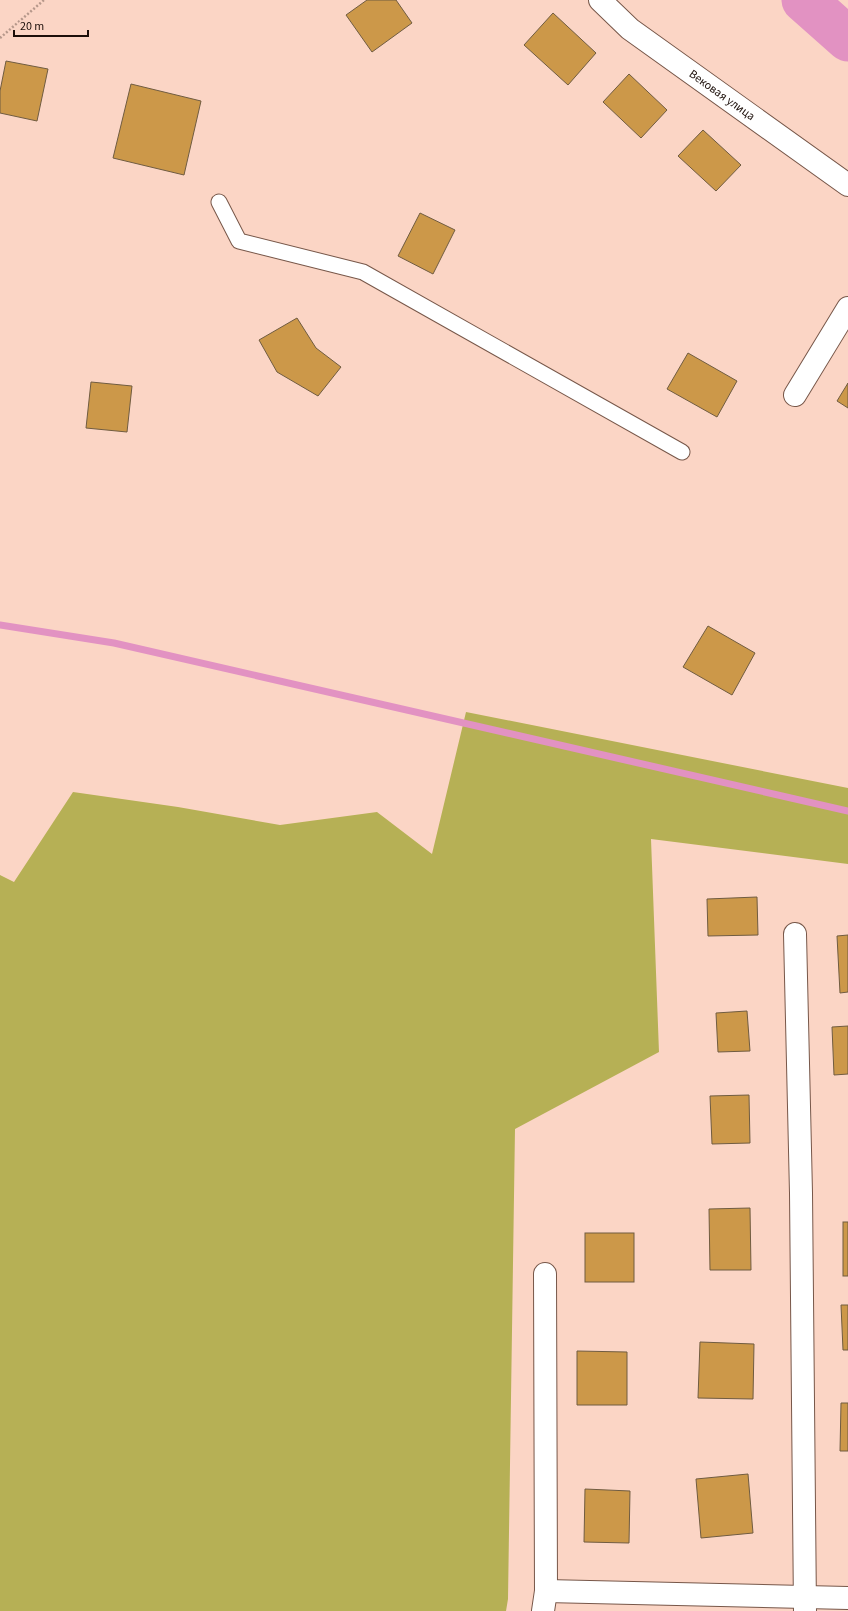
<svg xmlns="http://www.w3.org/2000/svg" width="848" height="1611" viewBox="0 0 848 1611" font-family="'Source Sans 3',sans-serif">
<rect width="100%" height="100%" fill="#fbd5c5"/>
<!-- forest -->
<path fill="#b6b055" d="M466 712 848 788V864L651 839 659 1052 515 1129 508 1599 506 1611H0V875L14 882 73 792 178 807 280 825 377 812 432 854Z"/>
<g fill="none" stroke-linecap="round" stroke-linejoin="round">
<!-- stream -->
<path stroke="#e292c2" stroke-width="7" d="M0 625 114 643 848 811"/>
<!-- river -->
<path stroke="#e292c2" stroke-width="45" d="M804 0 848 39"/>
</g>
<!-- building -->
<g fill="#cc9849" stroke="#705c41">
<path d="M367 0H396L412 23 372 52 346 15Z"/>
<path d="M553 13 596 53 568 85 524 45Z"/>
<path d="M6 61 48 69 37 121 0 113V91Z"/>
<path d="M629 74 667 110 641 138 603 102Z"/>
<path d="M131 84 201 101 184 175 113 158Z"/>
<path d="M703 130 741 165 716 191 678 156Z"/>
<path d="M420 213 455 230 433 274 398 256Z"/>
<path d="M297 318 316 348 341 367 318 396 277 372 259 340Z"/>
<path d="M688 353 737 381 717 417 667 389Z"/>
<path d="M91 382 132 386 127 432 86 428Z"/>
<path d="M848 383V408L837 401Z"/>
<path d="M708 626 755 653 732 695 683 667Z"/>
<path d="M757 897 758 935 708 936 707 899Z"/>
<path d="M848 935V992L840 993 837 936Z"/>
<path d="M747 1011 750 1051 718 1052 716 1013Z"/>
<path d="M848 1026V1074L834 1075 832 1027Z"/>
<path d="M749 1095 750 1143 712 1144 710 1096Z"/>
<path d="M750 1208 751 1270H710L709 1209Z"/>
<rect x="843" y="1222" width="5" height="54"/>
<rect x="585" y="1233" width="49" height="49"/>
<path d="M841 1305H848V1350H843Z"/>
<path d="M700 1342 754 1344 753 1399 698 1398Z"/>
<path d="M577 1351 627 1352V1405H577Z"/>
<path d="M841 1403H848V1451H840Z"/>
<path d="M748 1474 753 1533 701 1538 696 1479Z"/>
<path d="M585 1489 630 1491 629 1543 584 1542Z"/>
</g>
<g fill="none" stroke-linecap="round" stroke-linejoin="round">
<!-- lane casing -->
<g stroke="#775749" stroke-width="17">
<path id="lane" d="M219 202 239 241 363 272 682 452"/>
</g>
<!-- street casing -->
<g stroke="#775749" stroke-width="24">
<g id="street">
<path id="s1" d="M600 0 630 29 848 185"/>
<path d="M795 395 848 308"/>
<path d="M795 934 801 1193 805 1611"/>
<path d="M545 1274 546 1591"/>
<path d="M543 1611 546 1591 848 1598"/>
</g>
</g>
<!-- path -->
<path stroke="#b6988b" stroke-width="2.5" stroke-dasharray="2 2" stroke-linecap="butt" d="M0 38 44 0"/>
<!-- lane -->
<use href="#lane" stroke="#fff" stroke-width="15"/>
<!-- street -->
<use href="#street" stroke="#fff" stroke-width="22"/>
</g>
<g text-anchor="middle" stroke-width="3" stroke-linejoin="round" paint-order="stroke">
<!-- street labels -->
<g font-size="12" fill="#1c0f0a" stroke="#fbd5c5">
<text dy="4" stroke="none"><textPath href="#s1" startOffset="155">Вековая улица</textPath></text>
</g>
</g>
<!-- scale -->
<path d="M14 30v6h74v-6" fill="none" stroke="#1c0f0a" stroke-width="2"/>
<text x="20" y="30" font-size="12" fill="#1c0f0a" stroke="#fbd5c5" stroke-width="3" paint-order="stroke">20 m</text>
</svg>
